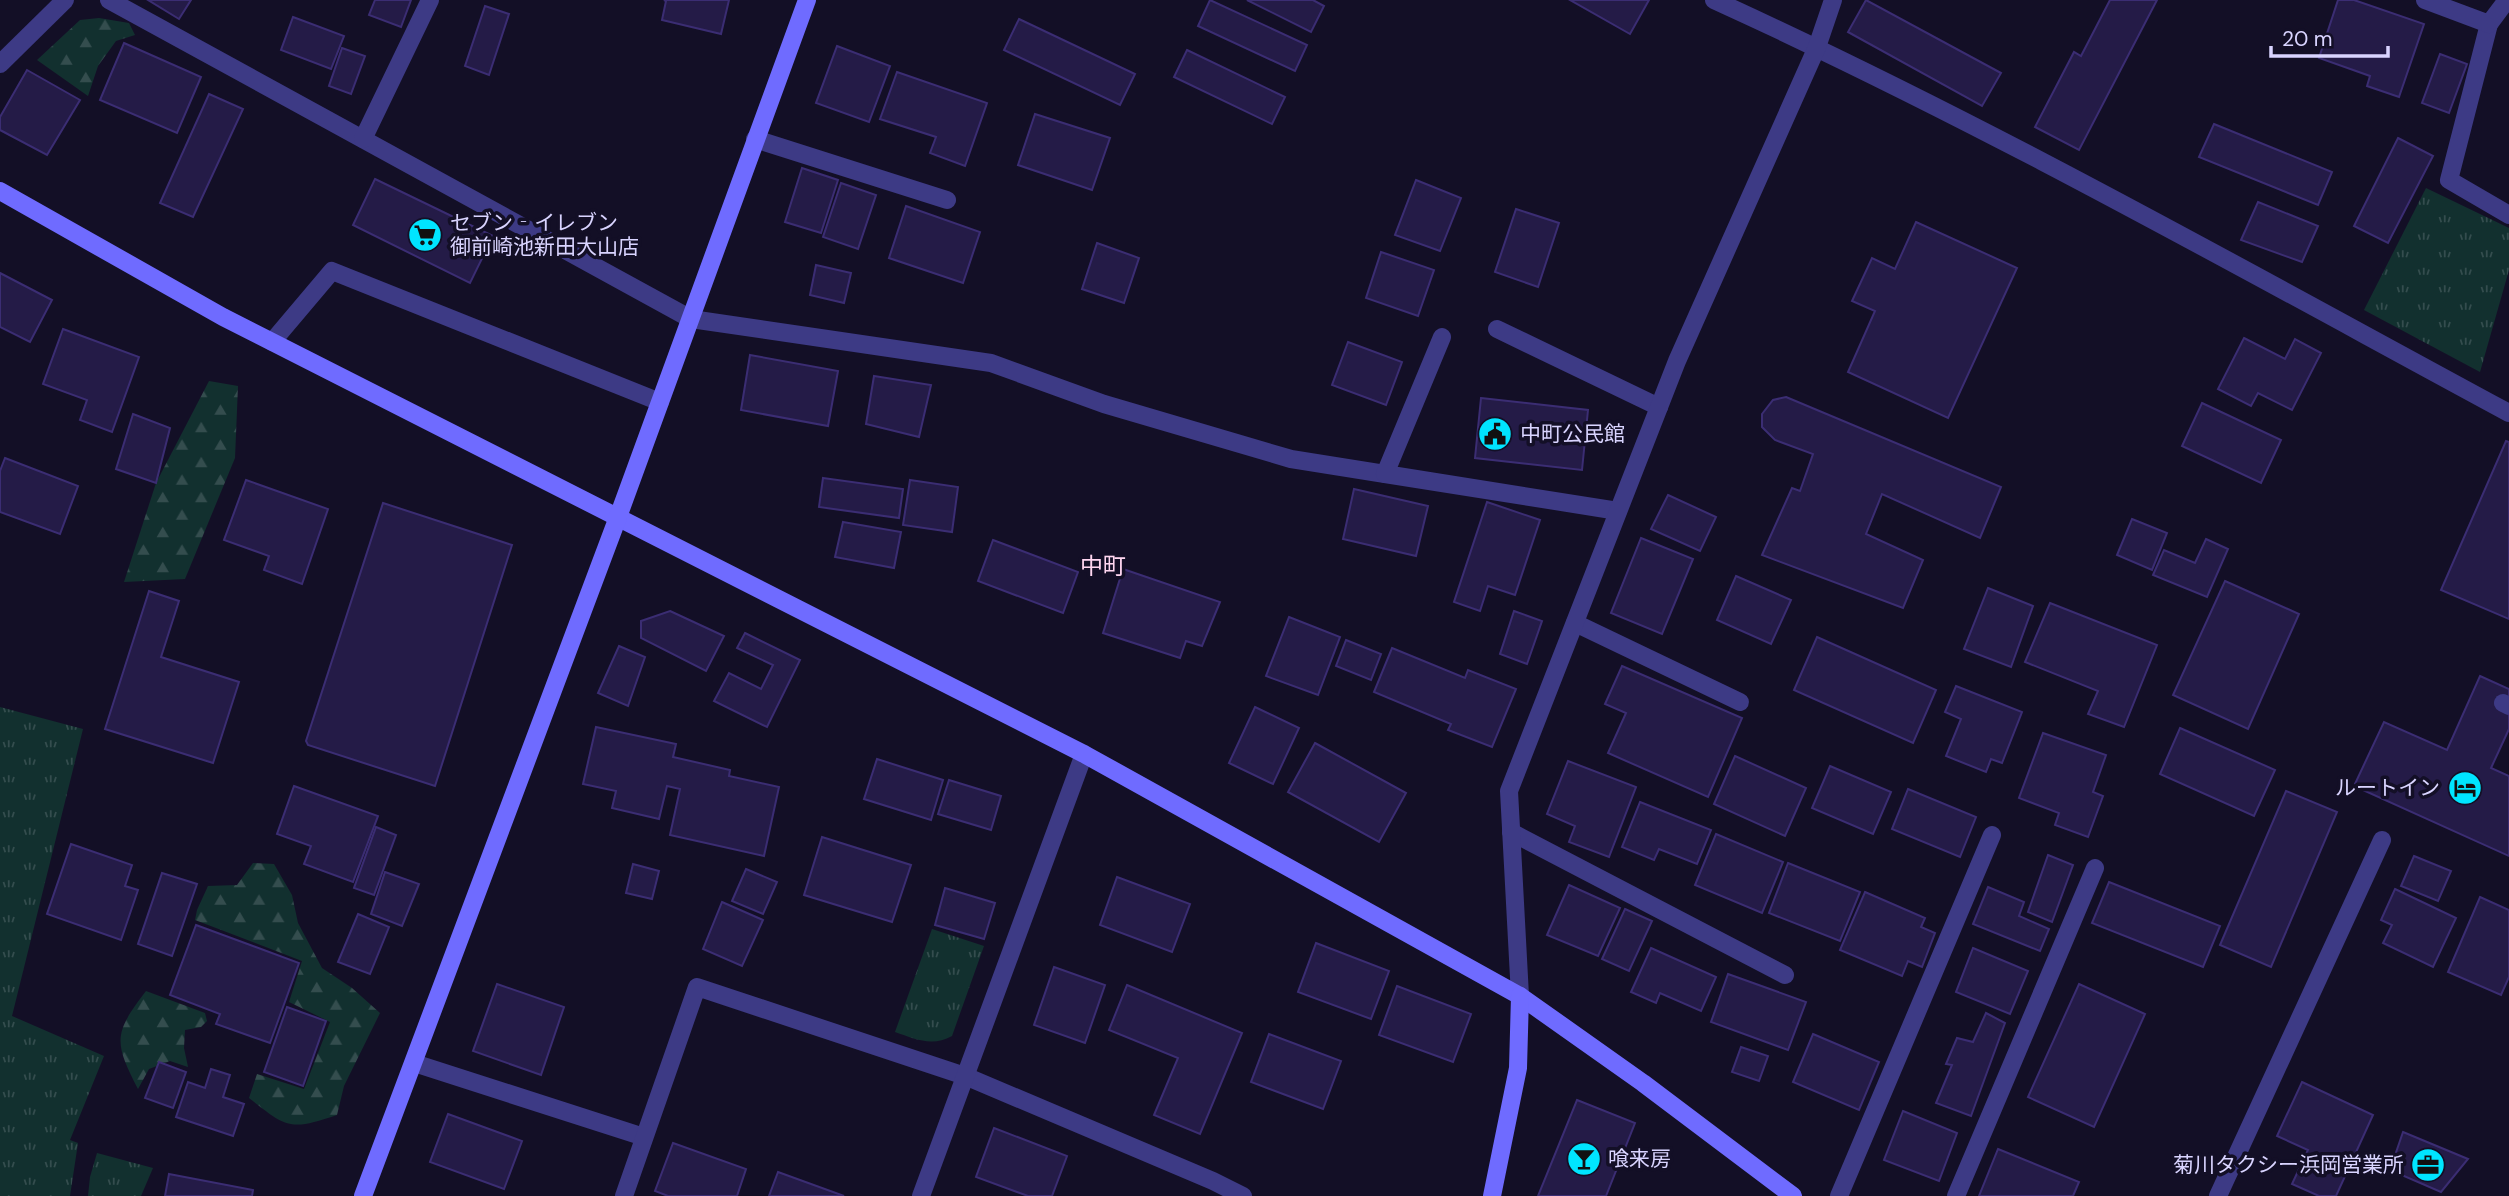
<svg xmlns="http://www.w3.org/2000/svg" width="2509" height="1196" viewBox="0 0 2509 1196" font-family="'DM Sans','Noto Sans JP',sans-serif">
<defs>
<pattern id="grass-tufts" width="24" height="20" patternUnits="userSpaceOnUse" patternTransform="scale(1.75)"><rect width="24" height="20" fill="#12302f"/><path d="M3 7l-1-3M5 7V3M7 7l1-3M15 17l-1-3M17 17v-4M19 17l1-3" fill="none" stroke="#344d4e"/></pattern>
<pattern id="forest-firs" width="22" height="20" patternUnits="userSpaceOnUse" patternTransform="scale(1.75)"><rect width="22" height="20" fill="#12302f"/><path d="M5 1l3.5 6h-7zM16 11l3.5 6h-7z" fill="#344d4e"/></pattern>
</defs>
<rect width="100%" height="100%" fill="#130f26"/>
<!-- grass -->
<g fill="url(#grass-tufts)">
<path d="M2426 188 2509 228V270L2480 372 2364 310Z"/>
<path d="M0 707 83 729 12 1016 104 1056 70 1140 78 1143 70 1196H0Z"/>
<path d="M932 929 984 946 952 1036C932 1047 915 1039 895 1032Z"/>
<path d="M97 1153 153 1168 141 1196H88L90 1177Z"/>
</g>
<!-- forest -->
<g fill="url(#forest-firs)">
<path d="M99 18 129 23 135 35 116 41 98 66 88 96 37 60 80 20Z"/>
<path d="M209 381 238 386 235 458 185 579 124 582 156 483Z"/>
<path d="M253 863 274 864 292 895 298 923 322 968 352 988 380 1013 344 1086 337 1115C290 1131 287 1128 249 1098L257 1074 304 1089 330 1022 289 1002 302 961 195 920 197 910 208 886 237 885Z"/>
<path d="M146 991 205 1013 207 1021 201 1027 185 1030 184 1048 188 1067 170 1061 149 1069 138 1089C114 1042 113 1034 146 991Z"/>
</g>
<!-- building -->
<g fill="#241b47" stroke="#3b2d73" stroke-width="2">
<path d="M148 0H191L179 19Z"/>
<path d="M375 0H411L401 27 369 15Z"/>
<path d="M664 0H729L721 34 662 20 666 1Z"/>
<path d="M1210 0 1307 45 1295 71 1198 26Z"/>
<path d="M1247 0H1313L1324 6 1311 32Z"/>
<path d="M1570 0H1649L1630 34Z"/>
<path d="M1866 0 2001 73 1982 106 1848 32Z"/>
<path d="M2110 0H2157L2079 150 2035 127 2074 52 2081 56Z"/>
<path d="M2338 0H2354L2424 24 2399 97 2367 86 2370 76 2319 58Z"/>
<path d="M485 6 509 14 489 75 465 66Z"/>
<path d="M293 17 344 36 331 69 281 50Z"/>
<path d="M1019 19 1135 74 1120 105 1004 50Z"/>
<path d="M124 43 201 77 177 133 100 100Z"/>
<path d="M837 46 890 66 869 122 816 103Z"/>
<path d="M342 48 365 56 351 94 329 86Z"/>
<path d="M1187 50 1285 97 1272 124 1174 77Z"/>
<path d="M2440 54 2467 64 2449 113 2422 103Z"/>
<path d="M27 70 80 100 47 155 0 130V117Z"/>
<path d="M897 72 987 103 965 166 930 153 936 137 880 119Z"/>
<path d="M209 94 243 109 193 217 160 203Z"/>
<path d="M1035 114 1110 138 1092 190 1018 165Z"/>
<path d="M2214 124 2332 172 2318 205 2199 157Z"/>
<path d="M2398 138 2433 156 2388 243 2354 226Z"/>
<path d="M802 168 838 180 821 233 785 222Z"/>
<path d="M375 179 493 236 470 283 353 225Z"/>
<path d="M1416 180 1461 198 1440 251 1395 235Z"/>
<path d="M841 183 876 195 858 249 823 237Z"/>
<path d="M2258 202 2318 226 2302 262 2241 240Z"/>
<path d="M906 206 980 232 963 283 889 258Z"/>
<path d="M1516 209 1559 223 1538 287 1495 272Z"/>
<path d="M1916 222 2017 268 1948 418 1848 372 1875 311 1852 301 1872 258 1895 269Z"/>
<path d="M1097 243 1139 258 1124 303 1082 289Z"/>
<path d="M1381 252 1434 270 1418 316 1366 298Z"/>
<path d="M816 265 851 273 844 303 810 295Z"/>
<path d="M0 273 52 300 30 342 0 327Z"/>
<path d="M63 329 139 357 112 432 80 420 87 400 43 384Z"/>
<path d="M2244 338 2285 359 2295 339 2321 353 2292 410 2258 393 2251 406 2218 389Z"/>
<path d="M1348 342 1402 362 1386 405 1332 385Z"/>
<path d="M750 355 838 371 828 426 741 410Z"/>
<path d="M874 376 931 385 919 437 866 424Z"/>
<path d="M1786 397 2001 487 1980 538 1882 494 1866 534 1923 560 1903 608 1762 555 1792 488 1800 491 1813 454 1775 440 1762 427V414L1773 400Z"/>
<path d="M1481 398 1588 410 1582 470 1475 458Z"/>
<path d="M2202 403 2281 440 2261 483 2182 446Z"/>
<path d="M133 414 170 428 156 483 116 469Z"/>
<path d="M2506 441 2509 442V619L2441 590Z"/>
<path d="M5 458 78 486 60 534 0 512V471Z"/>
<path d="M823 478 903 489 899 518 819 507Z"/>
<path d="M246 480 328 509 302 584 264 570 269 556 224 540Z"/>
<path d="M910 480 958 487 952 532 903 525Z"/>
<path d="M1354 489 1428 506 1416 556 1343 539Z"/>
<path d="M1668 495 1716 517 1700 551 1651 529Z"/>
<path d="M1487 502 1540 520 1515 595 1488 586 1480 611 1454 602Z"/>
<path d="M383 503 512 545 435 786 308 745 306 741Z"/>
<path d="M2132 519 2167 533 2152 570 2117 555Z"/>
<path d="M843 522 901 532 894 568 835 557Z"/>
<path d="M1641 538 1693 559 1662 634 1611 613Z"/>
<path d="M2206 539 2228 549 2207 597 2153 575 2164 550 2195 563Z"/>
<path d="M993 540 1078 572 1063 613 978 581Z"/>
<path d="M1123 569 1220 602 1202 646 1186 641 1180 658 1103 633Z"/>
<path d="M1736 576 1791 600 1771 644 1717 620Z"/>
<path d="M2225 581 2299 614 2248 729 2173 695Z"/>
<path d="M1988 588 2033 606 2011 667 1964 649Z"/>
<path d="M149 591 179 601 161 657 239 682 213 763 105 729Z"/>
<path d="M2050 603 2157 645 2124 727 2088 714 2098 691 2025 662Z"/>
<path d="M670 611 724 636 706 671 641 638V621Z"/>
<path d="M1514 611 1542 621 1527 664 1500 654Z"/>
<path d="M1289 617 1340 637 1318 695 1266 676Z"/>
<path d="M745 633 800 660 767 727 714 701 729 673 761 689 773 665 737 648Z"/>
<path d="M1817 637 1936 690 1913 743 1794 690Z"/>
<path d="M1346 640 1381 654 1371 680 1336 666Z"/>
<path d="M619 646 645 657 628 706 598 693Z"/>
<path d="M1392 648 1465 678 1468 670 1516 689 1492 747 1448 730 1451 724 1374 692Z"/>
<path d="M1622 666 1742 718 1708 797 1608 753 1626 713 1605 704Z"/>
<path d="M2480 676 2509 689V729L2491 768 2509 776V856L2354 786 2384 722 2447 750Z"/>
<path d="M1956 686 2022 712 2002 763 1991 759 1986 772 1946 756 1961 719 1945 712Z"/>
<path d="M1255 707 1299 728 1273 784 1229 763Z"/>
<path d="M596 727 676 744 673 757 730 770 729 776 779 787 764 856 670 835 680 789 667 786 659 819 612 808 616 791 583 784Z"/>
<path d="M2180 728 2275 770 2254 816 2160 774Z"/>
<path d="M2043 733 2106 755 2093 792 2103 796 2088 837 2055 825 2059 813 2019 798Z"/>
<path d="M1315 743 1406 793 1379 842 1288 792Z"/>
<path d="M1735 756 1806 788 1785 836 1714 804Z"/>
<path d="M877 759 943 780 931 820 864 799Z"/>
<path d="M1568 761 1636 787 1609 857 1569 842 1575 826 1547 814Z"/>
<path d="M1830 766 1891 792 1873 834 1812 808Z"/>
<path d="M949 780 1001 796 991 830 938 814Z"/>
<path d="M294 786 378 816 353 882 304 864 311 846 277 834Z"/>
<path d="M1908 789 1976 817 1960 857 1892 829Z"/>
<path d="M2286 791 2337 812 2271 967 2220 945Z"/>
<path d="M1640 802 1711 830 1697 864 1659 849 1654 860 1622 847Z"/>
<path d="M376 827 396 835 374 895 354 888Z"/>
<path d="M1716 834 1783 862 1762 913 1695 885Z"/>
<path d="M822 837 911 865 892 922 804 895Z"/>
<path d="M71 844 132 865 125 886 138 890 121 940 47 914Z"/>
<path d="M2048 855 2073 865 2052 922 2028 912Z"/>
<path d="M2414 856 2451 871 2438 901 2401 886Z"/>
<path d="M1788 863 1860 892 1840 941 1769 913Z"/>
<path d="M633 864 659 871 652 899 626 893Z"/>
<path d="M746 869 777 882 763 914 732 901Z"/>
<path d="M385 872 419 884 402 926 371 914Z"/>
<path d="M162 873 197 884 172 956 138 944Z"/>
<path d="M1117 877 1190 904 1172 952 1100 925Z"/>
<path d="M2109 882 2220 926 2203 967 2092 923Z"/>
<path d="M1569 885 1620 908 1598 956 1547 935Z"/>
<path d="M1988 887 2024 902 2019 916 2049 929 2040 951 1973 924Z"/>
<path d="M945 888 995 903 984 939 935 925Z"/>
<path d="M2395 889 2456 918 2433 967 2383 943 2392 925 2381 920Z"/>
<path d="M1865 892 1925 918 1921 927 1935 933 1922 967 1908 961 1902 976 1840 950Z"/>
<path d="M2480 897 2509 910V977L2501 995 2448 972Z"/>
<path d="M722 902 763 920 742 966 703 949Z"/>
<path d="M1625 909 1652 921 1629 971 1602 959Z"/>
<path d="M358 914 389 927 370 974 338 962Z"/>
<path d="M196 925 299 963 270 1043 216 1024 220 1014 170 995Z"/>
<path d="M1316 943 1389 971 1371 1019 1298 992Z"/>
<path d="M1651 948 1716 977 1701 1011 1660 993 1656 1003 1631 992Z"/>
<path d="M1973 948 2028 971 2010 1014 1956 992Z"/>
<path d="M1054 967 1105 985 1085 1043 1034 1025Z"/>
<path d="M1728 974 1806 1002 1788 1050 1711 1022Z"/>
<path d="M497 984 564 1007 541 1075 473 1051Z"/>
<path d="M2079 984 2145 1014 2094 1127 2028 1097Z"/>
<path d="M1127 985 1242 1033 1200 1134 1154 1115 1178 1058 1109 1030Z"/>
<path d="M1397 986 1471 1014 1453 1062 1379 1035Z"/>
<path d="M287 1007 326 1021 303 1086 264 1072Z"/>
<path d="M1986 1013 2005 1023 1971 1116 1936 1103 1952 1065 1946 1064 1957 1038 1973 1042Z"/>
<path d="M1269 1034 1341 1061 1323 1109 1251 1082Z"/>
<path d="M1813 1034 1879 1062 1859 1110 1793 1082Z"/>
<path d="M1741 1047 1768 1056 1759 1081 1732 1072Z"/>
<path d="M159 1062 186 1072 173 1108 145 1098Z"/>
<path d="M211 1069 230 1075 223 1097 244 1104 233 1136 176 1117 188 1082 205 1088Z"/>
<path d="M2302 1082 2373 1115 2336 1196H2319L2292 1184 2308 1150 2277 1136Z"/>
<path d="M1577 1100 1635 1123 1606 1196H1538Z"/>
<path d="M1903 1111 1957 1133 1939 1181 1884 1160Z"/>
<path d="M448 1114 522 1141 504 1189 430 1162Z"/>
<path d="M994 1128 1067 1156 1052 1196H1028L976 1177Z"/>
<path d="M2403 1132 2468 1159 2441 1192 2390 1170Z"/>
<path d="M673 1143 746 1169 737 1196H668L655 1191Z"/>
<path d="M1998 1149 2079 1182 2073 1196H1979Z"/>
<path d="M778 1172 844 1196H769Z"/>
<path d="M169 1174 253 1190 252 1196H165Z"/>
</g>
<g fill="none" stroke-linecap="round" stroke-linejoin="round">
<!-- lane -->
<g stroke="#3d3a85" stroke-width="18">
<path d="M2489 24 2449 180 2509 215"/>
<path d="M755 139 947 200"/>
<path d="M691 319 991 363 1104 404 1291 459 1385 474"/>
<path d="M1497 329 1659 407"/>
<path d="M1442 337 1385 474 1618 511"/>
<path d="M272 342 332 271 660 402"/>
<path d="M1575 623 1740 702"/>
<path d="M2503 703 2509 706"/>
<path d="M1511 832 1785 975"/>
<path d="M1839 1196 1992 835"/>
</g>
<!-- street -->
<g stroke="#3d3a85" stroke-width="18">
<path d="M109 0 691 319"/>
<path d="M1714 0C1986 124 2246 271 2509 413"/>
<path d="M2425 0 2489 24 2507 0"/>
<path d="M0 64 65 0"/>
<path d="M363 139 430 0"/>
<path d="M1520 996 1509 791 1677 361 1817 47 1833 0"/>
<path d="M414 1063 644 1137"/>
<path d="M624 1196 697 987 965 1076 1213 1181 1243 1196"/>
<path d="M921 1196 1084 754"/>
<path d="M1956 1196 2095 868"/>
<path d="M2218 1196 2382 840"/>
</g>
<!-- secondary -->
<g stroke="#6f6bff" stroke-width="18">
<path d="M0 191 223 317 1084 754 1520 996 1643 1083 1793 1196"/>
<path d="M363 1196 618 517 807 0"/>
<path d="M1492 1196 1518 1068 1520 996"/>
</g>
</g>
<!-- icons -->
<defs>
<g id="supermarket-disc" transform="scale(1.75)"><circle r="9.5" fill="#00e5ff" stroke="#130f26"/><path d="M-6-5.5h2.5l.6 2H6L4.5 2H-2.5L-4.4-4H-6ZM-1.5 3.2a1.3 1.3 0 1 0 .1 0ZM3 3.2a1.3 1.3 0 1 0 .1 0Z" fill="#111"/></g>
<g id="civic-disc" transform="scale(1.75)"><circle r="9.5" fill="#00e5ff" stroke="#130f26"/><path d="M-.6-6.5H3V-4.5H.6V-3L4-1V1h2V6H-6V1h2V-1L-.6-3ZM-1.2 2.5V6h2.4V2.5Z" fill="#111"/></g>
<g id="hotel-disc" transform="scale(1.75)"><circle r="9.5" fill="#00e5ff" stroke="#130f26"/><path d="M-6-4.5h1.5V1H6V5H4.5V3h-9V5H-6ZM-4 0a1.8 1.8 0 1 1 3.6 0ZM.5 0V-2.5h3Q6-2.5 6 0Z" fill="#111"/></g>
<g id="bar-disc" transform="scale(1.75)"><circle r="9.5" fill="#00e5ff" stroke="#130f26"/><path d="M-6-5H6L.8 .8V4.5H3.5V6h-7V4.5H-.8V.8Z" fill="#111"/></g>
<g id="office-disc" transform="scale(1.75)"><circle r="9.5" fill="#00e5ff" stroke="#130f26"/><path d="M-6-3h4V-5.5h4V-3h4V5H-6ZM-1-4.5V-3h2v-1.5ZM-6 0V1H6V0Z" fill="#111"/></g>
</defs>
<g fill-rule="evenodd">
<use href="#supermarket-disc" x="425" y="235"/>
<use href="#civic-disc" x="1495" y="434"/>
<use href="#hotel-disc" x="2465" y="788"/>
<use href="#bar-disc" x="1584" y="1159"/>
<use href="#office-disc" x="2428" y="1165"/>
</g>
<g text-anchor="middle" stroke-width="7" stroke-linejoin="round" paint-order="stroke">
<!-- poi labels -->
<g font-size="21" fill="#d9d4ff" stroke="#130f26" text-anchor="start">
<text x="450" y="230">セブン‐イレブン<tspan x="450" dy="24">御前崎池新田大山店</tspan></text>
<text x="1520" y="441">中町公民館</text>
<text x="2440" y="795" text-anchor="end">ルートイン</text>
<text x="1608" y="1166">喰来房</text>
<text x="2404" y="1172" text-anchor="end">菊川タクシー浜岡営業所</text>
</g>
<!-- neighbourhood labels -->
<g font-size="23" fill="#ffd6f0" stroke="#130f26">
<text x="1103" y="574">中町</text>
</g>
</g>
<!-- scale -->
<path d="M2271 46v10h117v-10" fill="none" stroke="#d9d4ff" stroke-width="3.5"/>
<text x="2282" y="46" font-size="21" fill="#d9d4ff" stroke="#130f26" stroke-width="5" paint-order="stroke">20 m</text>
</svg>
